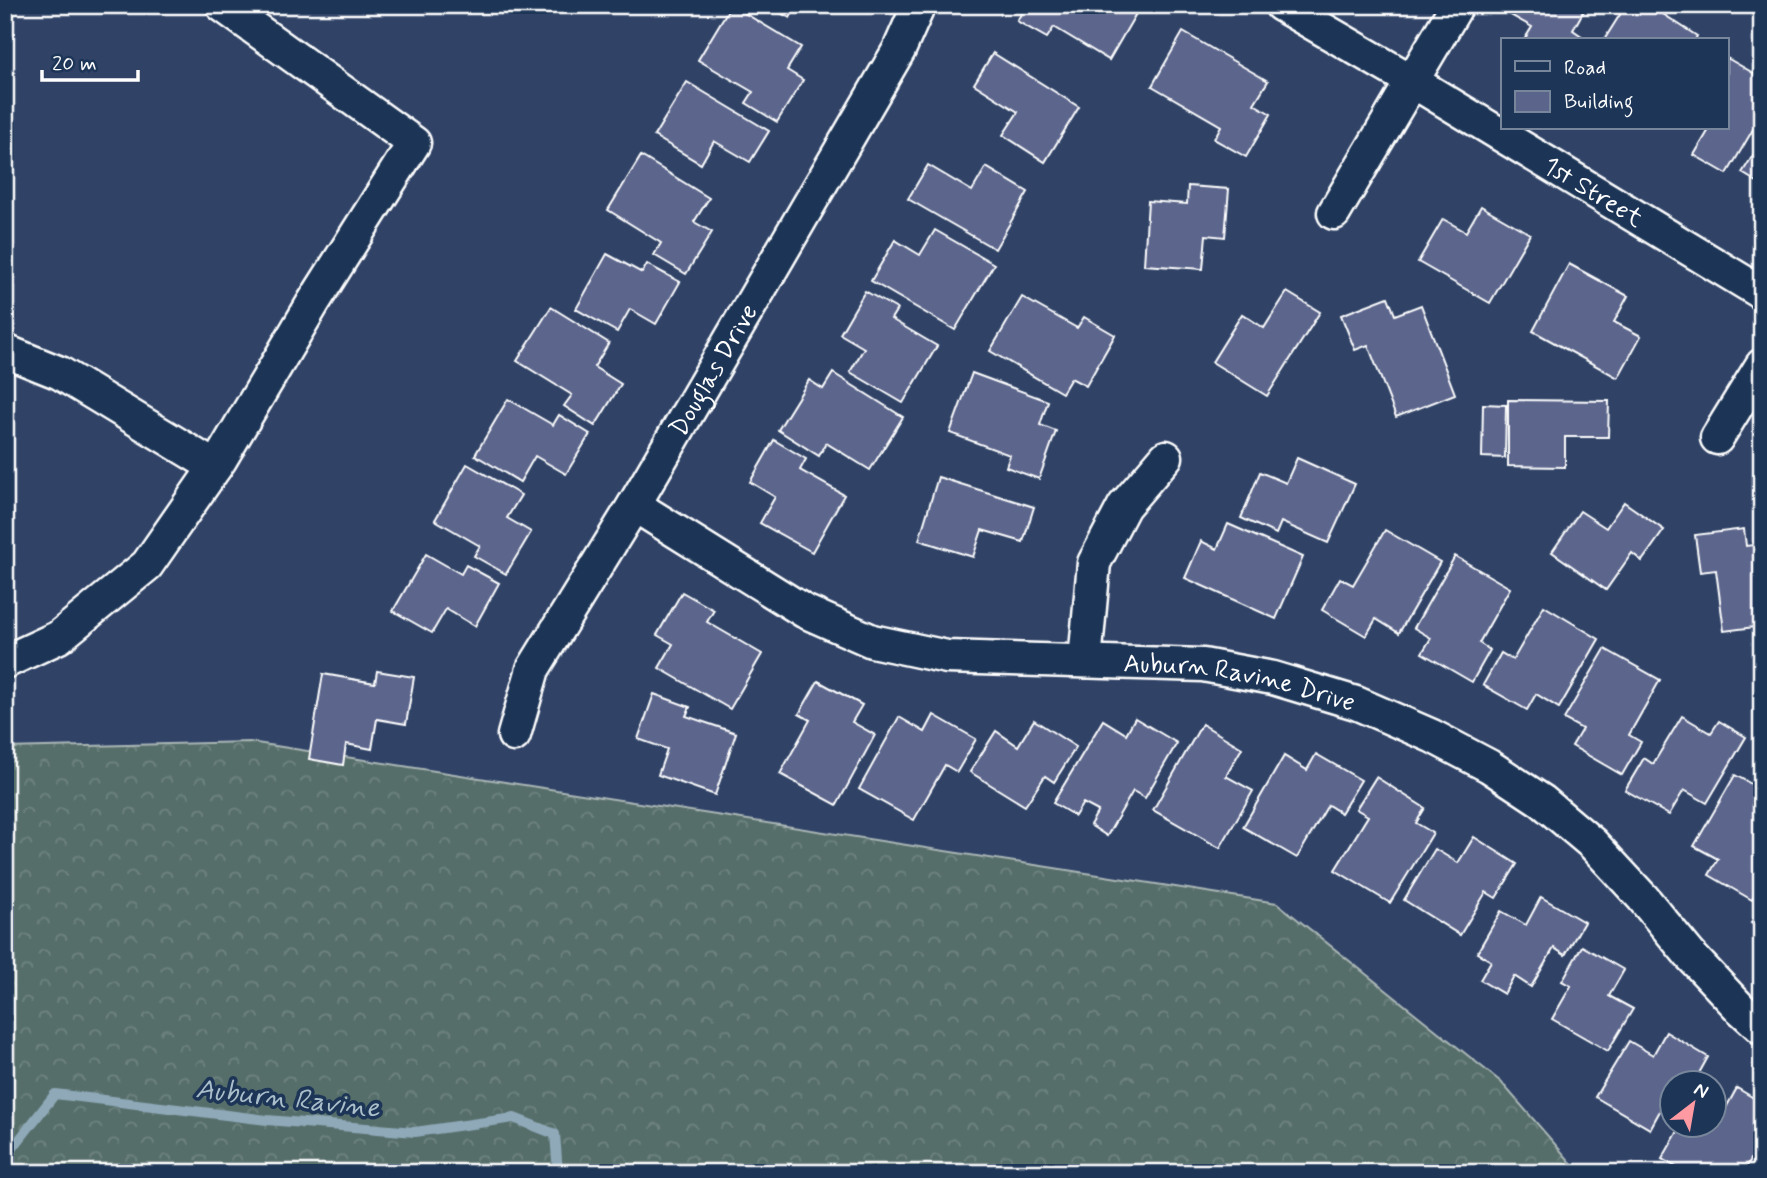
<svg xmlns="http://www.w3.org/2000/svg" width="1767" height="1178" viewBox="0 0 1767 1178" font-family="Mynerve,sans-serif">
<defs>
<pattern id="forest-crowns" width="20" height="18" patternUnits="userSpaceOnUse" patternTransform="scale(1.75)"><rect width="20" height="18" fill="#566e6b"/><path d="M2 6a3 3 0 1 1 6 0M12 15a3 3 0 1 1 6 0" fill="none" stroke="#6f8481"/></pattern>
</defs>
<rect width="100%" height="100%" fill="#304367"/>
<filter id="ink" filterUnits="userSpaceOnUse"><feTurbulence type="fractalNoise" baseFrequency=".0143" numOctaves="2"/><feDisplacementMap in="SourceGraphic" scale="14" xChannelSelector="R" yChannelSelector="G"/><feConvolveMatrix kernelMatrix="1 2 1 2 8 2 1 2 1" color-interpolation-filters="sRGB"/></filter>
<g filter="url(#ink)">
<!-- forest -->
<path fill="url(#forest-crowns)" stroke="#aab6b5" stroke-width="2" d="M250 742 1277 903 1501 1082 1580 1173H5V748Z"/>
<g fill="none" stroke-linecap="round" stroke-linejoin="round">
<!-- stream -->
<path stroke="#8fa9b9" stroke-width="10" d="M5 1158 55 1094 267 1120 415 1132 514 1118 555 1134 558 1173"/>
</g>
<!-- building -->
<g fill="#5b658c" stroke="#fff" stroke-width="2">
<path d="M731 5 801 47 787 70 803 80 777 122 746 103 753 92 698 60Z"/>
<path d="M765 5H797L790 18Z"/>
<path d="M1026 5H1141L1109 60 1054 27 1047 38 1017 21Z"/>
<path d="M1514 5H1587L1573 30 1583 37 1581 40H1524L1532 27 1509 14Z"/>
<path d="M1626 5H1649L1697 36 1695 40H1604Z"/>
<path d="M1183 32 1268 81 1254 104 1271 114 1246 157 1214 139 1221 126 1152 86Z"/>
<path d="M993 53 1079 107 1045 162 1003 135 1018 112 974 84Z"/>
<path d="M1727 58 1762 78V114L1727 174 1694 155 1710 128H1727Z"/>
<path d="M687 82 769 131 750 162 714 141 701 164 654 136Z"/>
<path d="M1762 141V185L1742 173Z"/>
<path d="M641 156 709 198 694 222 712 232 686 274 654 255 661 243 608 210Z"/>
<path d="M928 165 972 191 986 167 1028 192 995 249 908 199Z"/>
<path d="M1188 186 1229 189 1225 237 1206 235 1203 269 1144 265 1148 201 1187 204Z"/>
<path d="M1481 206 1530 234 1490 303 1418 262 1443 219 1466 232Z"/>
<path d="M935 230 994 264 955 330 871 281 895 240 920 255Z"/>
<path d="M607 254 642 273 647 264 680 282 656 324 630 309 617 332 576 309Z"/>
<path d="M1569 264 1628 296 1614 322 1641 336 1618 378 1533 331Z"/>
<path d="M865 291 897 309 891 319 937 346 903 403 850 372 864 348 840 334Z"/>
<path d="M1287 292 1320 312 1267 396 1212 362 1242 314 1264 328Z"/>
<path d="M1022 297 1077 328 1084 317 1115 335 1086 386 1071 378 1062 393 990 351Z"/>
<path d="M1388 297 1395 315 1421 305 1455 394 1396 417 1368 345 1355 350 1341 315Z"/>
<path d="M551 307 609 343 594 367 621 384 595 426 564 406 572 395 517 361Z"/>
<path d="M833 373 903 417 870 470 826 443 819 456 778 430 809 380 823 389Z"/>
<path d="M972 373 1048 401 1040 425 1056 431 1039 479 1006 467 1010 455 950 433Z"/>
<path d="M508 399 553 425 559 415 590 434 566 474 535 456 520 482 475 455Z"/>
<path d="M1508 400 1609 401 1608 437H1565V467L1508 466Z"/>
<path d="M1483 404 1506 405 1505 458 1482 457Z"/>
<path d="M774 440 806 459 800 470 844 495 812 552 760 523 775 497 750 482Z"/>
<path d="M1297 458 1355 484 1328 543 1281 522 1276 534 1241 518 1260 472 1286 483Z"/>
<path d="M467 464 521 495 507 518 531 532 506 574 474 556 480 546 435 520Z"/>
<path d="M938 477 1034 507 1023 542 982 530 973 557 919 540Z"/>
<path d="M1624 502 1664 530 1642 561 1632 553 1606 590 1552 552 1580 511 1606 528Z"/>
<path d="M1228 524 1303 557 1276 619 1185 578 1201 541 1217 549Z"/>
<path d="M1744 529 1746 546 1762 544V626L1724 631 1716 570 1700 572 1695 535Z"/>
<path d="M1385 530 1440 562 1399 633 1376 619 1366 636 1322 610 1340 578 1353 585Z"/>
<path d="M426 554 461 574 466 565 499 583 475 626 446 609 432 633 393 611Z"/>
<path d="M1455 556 1510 588 1479 643 1490 650 1472 682 1422 653 1431 638 1414 628Z"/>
<path d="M682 592 714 610 707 622 762 654 730 709 659 668 673 644 657 635Z"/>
<path d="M1544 606 1599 639 1559 708 1536 694 1527 710 1483 685 1501 653 1513 660Z"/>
<path d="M1605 649 1660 680 1629 735 1641 742 1622 775 1572 746 1582 729 1564 719Z"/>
<path d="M377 671 414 677 406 724 377 719 372 749 346 744 343 765 309 759 323 674 375 683Z"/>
<path d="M818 681 862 705 852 722 875 735 837 805 780 774 810 720 799 714Z"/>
<path d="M654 694 690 707 686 716 736 733 715 795 658 775 667 749 638 739Z"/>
<path d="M934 715 976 739 957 772 945 765 914 820 859 789 899 717 925 732Z"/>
<path d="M1682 716 1711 733 1719 721 1746 737 1707 803 1684 790 1669 815 1625 790 1644 758 1653 764Z"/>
<path d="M1135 718 1177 743 1145 798 1133 791 1107 836 1090 825 1098 811 1083 803 1075 816 1053 803 1103 720 1126 734Z"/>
<path d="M1034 720 1076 747 1054 782 1045 776 1025 806 970 772 996 731 1018 746Z"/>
<path d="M1202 724 1242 748 1226 776 1253 791 1220 848 1153 810Z"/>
<path d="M1316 754 1361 780 1341 813 1328 805 1297 858 1243 827 1284 756 1307 770Z"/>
<path d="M1735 775 1762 790V857L1759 862 1762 863V883L1752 900 1709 875 1718 859 1694 846Z"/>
<path d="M1376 777 1425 808 1416 823 1433 833 1390 903 1335 870 1368 816 1356 809Z"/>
<path d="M1474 837 1517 864 1496 898 1486 892 1460 935 1404 900 1435 849 1458 863Z"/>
<path d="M1541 897 1584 922 1565 955 1554 948 1531 987 1514 976 1504 994 1480 980 1491 961 1477 953 1501 911 1526 925Z"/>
<path d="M1762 904V929L1751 923Z"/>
<path d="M1582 946 1624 970 1609 996 1633 1009 1608 1051 1552 1019 1571 986 1562 981Z"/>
<path d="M1666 1032 1708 1057 1693 1084H1682L1678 1081 1672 1084V1089L1650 1129 1595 1097 1629 1041 1653 1055Z"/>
<path d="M1737 1088 1762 1103V1140L1743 1173H1687L1662 1159 1681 1126H1714V1109L1723 1113Z"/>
</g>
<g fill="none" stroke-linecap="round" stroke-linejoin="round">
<!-- minor casing -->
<g stroke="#fff" stroke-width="37">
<g id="minor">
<path id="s1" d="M1281 5 1412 81 1762 293"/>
<path d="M1334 213 1457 5"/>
<path d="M5 351 60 373 215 467"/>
<path d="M1717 438 1762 365"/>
<path id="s2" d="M634 505 804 611 872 641 947 657 1203 665 1273 678 1356 703 1432 736 1489 766 1542 801 1593 844 1643 898 1690 955 1740 1008 1762 1028"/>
<path d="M1085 661 1094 563 1124 506 1166 457"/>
<path d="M5 662 59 637 147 565 220 460 313 303 414 143 222 5"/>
<path id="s3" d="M514 735 533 669 634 505 899 50 919 5"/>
</g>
</g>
<!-- minor -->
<use href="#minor" stroke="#1d3557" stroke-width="32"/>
</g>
</g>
<g text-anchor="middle" stroke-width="7" stroke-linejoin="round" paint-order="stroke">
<!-- street labels -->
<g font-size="26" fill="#fff" stroke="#1d3557">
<text dy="9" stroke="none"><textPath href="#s1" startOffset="364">1st Street</textPath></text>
<text dy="9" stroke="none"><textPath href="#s3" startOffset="418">Douglas Drive</textPath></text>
<text dy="9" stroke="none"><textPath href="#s2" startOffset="646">Auburn Ravine Drive</textPath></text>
</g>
<!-- water labels -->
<g font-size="28" font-style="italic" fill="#abbfcb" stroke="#1d3557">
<text transform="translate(288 1097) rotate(6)" y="10">Auburn Ravine</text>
</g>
</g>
<!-- margin -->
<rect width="1767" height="1178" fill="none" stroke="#1d3557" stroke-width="28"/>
<rect x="14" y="14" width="1739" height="1150" fill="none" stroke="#fff" stroke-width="2.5" filter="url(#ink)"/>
<!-- legend -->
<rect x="1501" y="38" width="228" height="91" fill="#1d3557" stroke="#77869a" stroke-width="2"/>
<rect x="1515" y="61" width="35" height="10" fill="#1d3557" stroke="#77869a" stroke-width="2"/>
<text x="1564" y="74" font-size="21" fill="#ffffff">Road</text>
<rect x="1515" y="91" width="35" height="21" fill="#5b658c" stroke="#77869a" stroke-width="2"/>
<text x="1564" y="108" font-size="21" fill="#ffffff">Building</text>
<!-- north arrow -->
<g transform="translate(1693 1104) rotate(31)"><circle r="33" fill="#1d3557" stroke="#77869a" stroke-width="2"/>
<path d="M0-5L12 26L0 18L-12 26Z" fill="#ff9aa2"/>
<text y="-10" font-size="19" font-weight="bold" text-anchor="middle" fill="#ffffff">N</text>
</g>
<!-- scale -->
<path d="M42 70v10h96v-10" fill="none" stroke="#ffffff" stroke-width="3.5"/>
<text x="52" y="70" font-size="21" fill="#ffffff" stroke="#1d3557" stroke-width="5" paint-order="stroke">20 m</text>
</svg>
